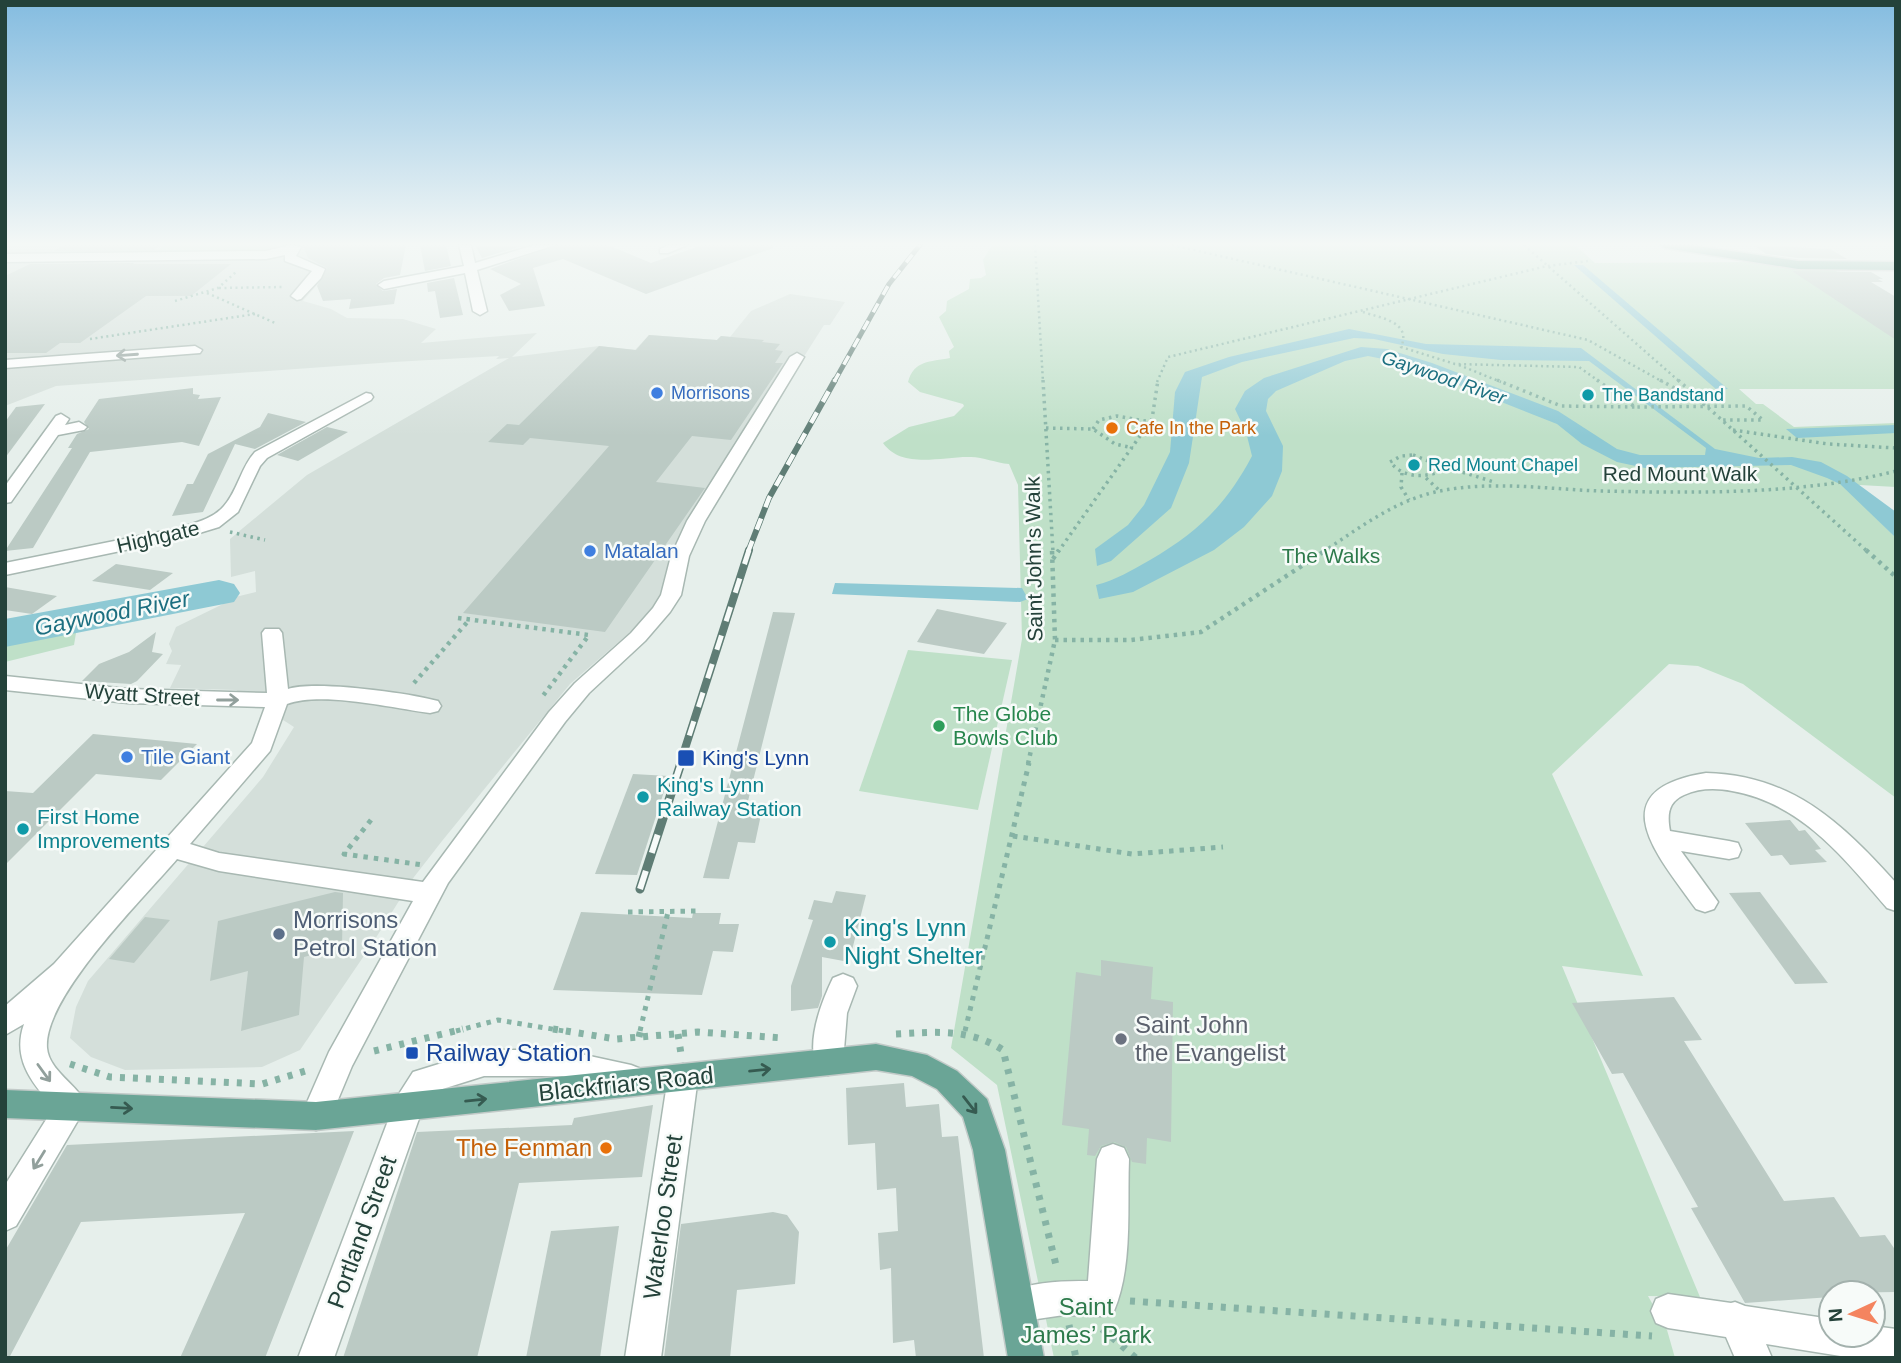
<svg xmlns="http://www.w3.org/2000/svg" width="1901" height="1363" viewBox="0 0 1901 1363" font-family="Helvetica,sans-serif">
<rect width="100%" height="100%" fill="#e6efeb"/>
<!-- built -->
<path fill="#d4dfda" d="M5 245H308L306 255 355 256 316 286 303 301 331 309 347 318 403 319 436 329 421 343 537 333 512 357 599 346 635 350 649 335 717 340 721 336 730 337 751 311 790 294 845 302 830 325H824L805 355 794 354 734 443 677 544 660 599 636 627 570 684 442 841 414 877 372 944 300 1050 262 1067 125 1070 91 1057 70 1038 76 1007 88 981 263 777 294 727 236 690 170 688 181 665 166 664 172 651 169 644 176 627 223 604V600L256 592 255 571 231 577 230 539 243 528 307 475 509 358 496 359 499 356 394 362 56 386 5 406Z"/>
<!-- green -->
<g fill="#bfe0c8">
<path d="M165 245H277L270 251 155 252Z"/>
<path d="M992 245H1575L1595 263 1768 262 1828 266 1896 308V389H1739L1756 404H1763L1794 427 1896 423V487L1842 484 1896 538V798L1743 684 1698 666 1669 664 1552 774 1643 976 1562 966 1700 1297 1648 1296 1667 1330 1675 1358H1054L997 1085 951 1048 1022 639 1018 485 1009 464C996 463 983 457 971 457 943 456 902 470 883 443L909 427 954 416 964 406 963 404 920 392 908 382C914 360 930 362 950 358L949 351 954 347 939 317 946 311 947 301 969 289 970 279 981 278 986 275 983 260Z"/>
<path d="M79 615 74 645 5 662V630Z"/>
<path d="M908 650 1012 660 978 810 859 791Z"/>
</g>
<!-- water -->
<g fill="#8ec9d4">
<path d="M1574 265H1583L1728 389 1717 390Z"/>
<path d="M1349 329 1426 344 1581 348 1715 449 1759 458 1792 457 1821 462 1847 476 1896 512V538L1840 484 1827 478 1791 465 1645 468 1617 462 1582 444 1557 424 1403 363 1368 356 1345 361 1276 391 1268 399 1266 411 1283 446 1282 471 1272 496 1244 527 1214 550 1133 592 1099 599 1096 585C1116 580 1132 570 1150 560 1198 532 1226 505 1252 456L1246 432 1235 409 1245 391 1264 378 1361 347 1387 349 1432 363 1558 411 1617 449 1640 455H1705L1706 448 1589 361 1501 360 1443 354 1374 339 1354 338 1242 362 1202 377 1189 463 1171 508 1111 561 1097 566 1095 549 1128 525 1144 505 1170 452 1175 392 1185 372 1229 357Z"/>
<path d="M1896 425V433L1797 438 1786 429Z"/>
<path d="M835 583 1022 588 1028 599 1020 602 832 594Z"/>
</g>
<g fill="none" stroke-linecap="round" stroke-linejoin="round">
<!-- river -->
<path fill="#8ec9d4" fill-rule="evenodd" d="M219 580 234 584 240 593 234 602 5 647V619Z"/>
</g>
<!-- building -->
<g fill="#bbcac4">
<path d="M64 245H160L154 250 54 251Z"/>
<path d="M303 245H406L400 275 384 278 376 284 383 291 397 289 394 304 349 309 351 299 323 301 317 286 327 268 308 258Z"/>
<path d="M420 245H446L451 266 425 271Z"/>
<path d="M475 245 505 247 525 245 482 258Z"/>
<path d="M557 245H608L651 263 702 245H773V248L646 294 563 259 533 268 545 306 509 311 500 295 521 284 490 269Z"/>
<path d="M1754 245 1830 249 1847 259 1798 258 1766 254Z"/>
<path d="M30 264 134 263 133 264H231L191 296H146L80 343H60L46 353H5V276Z"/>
<path d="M1792 271 1871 272 1883 279H1878L1883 282H1871L1896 297V340Z"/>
<path d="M454 278 463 315 440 318 435 291 428 292 427 283Z"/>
<path d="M649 335 717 340 721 336 764 340 762 342 780 344 775 350 783 351 775 363H783L731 440 692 436 656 482 705 488 605 632 463 613 609 446 530 438 523 445 488 442 507 424 519 425 599 346 636 350Z"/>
<path d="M193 388V394L200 395 198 399 221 397 199 446 182 442 90 452 33 548 5 551 72 448H68L77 434 89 429 84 422 99 399Z"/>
<path d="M45 404 5 458V422L16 407Z"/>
<path d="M268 413 306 422 255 449 235 444 203 512 172 516 187 484H193L208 454 260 427Z"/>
<path d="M327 427 348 432 298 461 277 455Z"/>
<path d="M116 564 173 573 150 590 92 581Z"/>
<path d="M5 587 57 596 32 614 5 610Z"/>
<path d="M937 609 1007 623 984 654 917 642Z"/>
<path d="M773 612 795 613 747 805H763L755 843 738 842 729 879 703 878Z"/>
<path d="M156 632 152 652 163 654 137 681 131 684 82 681 99 664 129 652Z"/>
<path d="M93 734 197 744 161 780 96 774 5 865V791L33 793Z"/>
<path d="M633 774 669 776 637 875 595 874Z"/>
<path d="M1790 820 1799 831 1805 830 1821 849 1815 850 1827 862 1790 865 1782 855 1771 856 1745 823Z"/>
<path d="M836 891 866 895 849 962 822 957V996L818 1008 791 1011V986L813 920 808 919 814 900 832 903Z"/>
<path d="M335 892 343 893 342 947 304 957 299 1015 241 1031 248 971 210 981 218 921Z"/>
<path d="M1760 892 1828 983 1795 984 1729 893Z"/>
<path d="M581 912 692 918 693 913H721L719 924H739L733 952 713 951 702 995 553 990Z"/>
<path d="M145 917 170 920 134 963 109 959Z"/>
<path d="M1101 960 1153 967 1151 999 1173 1002 1171 1142 1147 1138 1146 1164 1132 1162 1126 1147 1114 1142 1101 1146 1095 1156 1087 1155 1089 1129 1062 1125 1076 972 1101 976Z"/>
<path d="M1674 997 1702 1040 1684 1041 1784 1201 1834 1197 1860 1237 1885 1235 1896 1251V1292L1831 1293V1297L1745 1303 1691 1208 1698 1207 1623 1073 1612 1074 1572 1003Z"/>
<path d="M904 1083 906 1107 939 1104 942 1137 958 1136 984 1358H916L914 1340 893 1343 891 1268 880 1270 878 1233 898 1231 896 1188 877 1190 875 1143 848 1145 846 1088Z"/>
<path d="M653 1105 642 1177 519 1183 477 1358H343L417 1132 572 1125 574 1118Z"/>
<path d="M354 1131 265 1358H180L245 1213 81 1222 9 1358H5V1251L67 1145Z"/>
<path d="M773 1212 787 1215 799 1232 795 1284 737 1290 730 1358H664L681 1224Z"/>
<path d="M619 1226 600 1358H526L551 1231Z"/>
</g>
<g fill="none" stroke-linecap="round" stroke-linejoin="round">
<!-- minor casing -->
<g stroke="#a8b8b2" stroke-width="3">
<g id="minor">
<path d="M290 245 301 247 296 256 325 269 321 278 301 299 297 300 291 296 312 271 285 261V255L266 259 5 262V254L266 251Z"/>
<path d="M459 245H471L475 263 535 245H555L477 270 487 311 480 315 473 311 465 273 384 289 378 285 384 281 464 266Z"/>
<path d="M669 245H687L668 253H660V249Z"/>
<path d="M195 346 202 350 200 353 5 368V360Z"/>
<path d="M797 353 804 357 705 521 689 556 681 595 670 612 645 641 589 693 565 722 448 883 352 1066 327 1126 316 1130 305 1126 301 1116 329 1052 413 901 219 871 177 859C144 898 43 997 47 1048 49 1071 78 1085 87 1105L16 1226 5 1231V1185L54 1107C31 1083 12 1058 24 1024L5 1035V1006L54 964 252 743 265 707 128 703 5 690V676L128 689 267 693 262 633 265 629H279L282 633 288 689C313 680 410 693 438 701L441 706 438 711 430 713C392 708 322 691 287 704L270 751 190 844 219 853 423 882 549 712 575 683 631 633 653 608 661 595 671 556 687 521 790 357Z"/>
<path d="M366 393 371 394 373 397 371 400 267 458 260 466 238 512 219 527 183 538 5 575V563L179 528C195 523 213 519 224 506 238 490 241 467 255 452Z"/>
<path d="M61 414 69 419 65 425 79 422 87 427 84 430 58 435 11 502 5 503V486L56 416Z"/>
<path d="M1706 773C1792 775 1842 823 1896 883V911L1887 908C1844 858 1801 803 1732 791 1716 788 1699 788 1684 795 1668 802 1667 815 1670 831L1729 841 1738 843 1741 850 1738 857 1729 859 1681 851 1718 902 1714 909 1705 912 1696 909C1658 856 1598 790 1706 773Z"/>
<path d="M843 974 853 978 857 986 847 1013 843 1062 838 1071 828 1075 818 1071C805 1044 821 1003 833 978Z"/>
<path d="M484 1050H562L631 1065 641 1069 646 1078 641 1087 631 1091 562 1076H484L433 1092 421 1113 334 1358H298L397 1097 413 1072Z"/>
<path d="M683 1064 693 1068 698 1077 661 1358H625L668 1077 673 1068Z"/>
<path d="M1113 1144 1124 1148 1129 1159C1127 1208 1133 1266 1114 1311L1102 1316 1064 1315 1017 1322 1005 1317 1000 1305 1005 1293C1031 1282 1061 1281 1088 1281L1097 1159 1102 1148Z"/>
<path d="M1668 1294 1731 1303 1735 1302 1745 1306 1831 1319V1335H1873V1326L1896 1329V1358H1853L1766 1344 1772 1358H1735L1726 1337 1668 1328 1656 1323 1651 1311 1656 1299Z"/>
</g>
</g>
<!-- major casing -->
<g stroke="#c2cac8" stroke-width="3">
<g id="major">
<path d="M1659 245H1691L1798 261 1896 262V270L1798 269 1665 248Z"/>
<path d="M876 1044 927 1055 957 1071 987 1099 1005 1150 1044 1358H1008L973 1150 963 1117 937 1089 912 1076 876 1070 316 1130 5 1118V1090L316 1102Z"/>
</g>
</g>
<!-- path-far4 -->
<g stroke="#86b3a5" stroke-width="2.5" stroke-dasharray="2 3.5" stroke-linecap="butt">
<path d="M1035 245 1043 382"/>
<path d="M1172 245 1588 340 1663 382"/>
<path d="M1524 245 1680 382"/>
<path d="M219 288 283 287"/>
<path d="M207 293 275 323"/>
<path d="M175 301 218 288 236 272"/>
<path d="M1363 312C1381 318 1412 322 1401 347L1455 364 1579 367 1600 382"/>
<path d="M90 339 255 314"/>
<path d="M1459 365 1501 382"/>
<path d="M1157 382 1168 357 1547 266 1588 261"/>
</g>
<!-- path-far3 -->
<g stroke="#86b3a5" stroke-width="3.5" stroke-dasharray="2.5 4.5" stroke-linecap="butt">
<path d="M1043 380 1053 552"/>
<path d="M1497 380 1561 406 1635 407"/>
<path d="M1597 380 1635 407 1746 406 1763 420H1723"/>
<path d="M1660 380 1705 405"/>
<path d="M1678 380 1697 397"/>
<path d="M1703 403 1868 552"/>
<path d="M1046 428 1093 429 1115 444 1133 448"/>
<path d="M1093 429 1099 420 1117 416 1151 422"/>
<path d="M1733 430 1828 444 1896 448"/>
<path d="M1413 455 1436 464V473C1418 478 1402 476 1390 462L1401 456Z"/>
<path d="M1436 464 1494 482"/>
<path d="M1402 473 1401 487 1409 500"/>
<path d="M1426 478 1439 490"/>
<path d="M230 532 265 540"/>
<path d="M1058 552 1152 419 1158 380"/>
<path d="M1323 552C1359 528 1393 502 1435 492 1489 480 1546 489 1600 491 1697 493 1802 495 1896 471"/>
</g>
<!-- path-far2 -->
<g stroke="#86b3a5" stroke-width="4.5" stroke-dasharray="3.5 5" stroke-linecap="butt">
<path d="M1866 550 1896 577"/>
<path d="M1053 559 1059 550"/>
<path d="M458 618 589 635 542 697"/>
<path d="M1055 640H1131L1201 632 1326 550"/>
<path d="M414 683 470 619"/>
<path d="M1028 764 1055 640 1052 550"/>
</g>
<!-- path-far1 -->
<g stroke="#86b3a5" stroke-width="5" stroke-dasharray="4.5 6" stroke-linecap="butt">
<path d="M371 820 344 854 423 865"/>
<path d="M1013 836 1132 854 1223 847"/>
<path d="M628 912 696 911"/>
<path d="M456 1031 498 1020 564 1031"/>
<path d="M640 1031 668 912"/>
<path d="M965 1031 1029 763"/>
</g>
<!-- path -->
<g stroke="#86b3a5" stroke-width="7" stroke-dasharray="5 8" stroke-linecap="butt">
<path d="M553 1029 616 1039 698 1032 783 1038"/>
<path d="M678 1034 681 1054"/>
<path d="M896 1034C935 1032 969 1028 1003 1050L1057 1269"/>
<path d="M639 1037 641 1029"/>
<path d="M374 1051 463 1029"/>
<path d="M70 1064 110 1077 262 1084 309 1070"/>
<path d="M1130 1301 1652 1336"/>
<path d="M1069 1325 1076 1358"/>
<path d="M1102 1329 1136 1358"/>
</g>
<!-- minor -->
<use href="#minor" fill="#fff" fill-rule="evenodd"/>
<!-- major -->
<use href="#major" fill="#6aa596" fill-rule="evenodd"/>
<!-- rail-far3 casing -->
<g stroke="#5f7d75" stroke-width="5">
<path id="rail-far3" d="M834 382 889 284 920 245"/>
</g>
<!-- rail-far2 casing -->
<g stroke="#5f7d75" stroke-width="6">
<path id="rail-far2" d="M748 552 769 498 835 380"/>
</g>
<!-- rail-far1 casing -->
<g stroke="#5f7d75" stroke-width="8">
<path id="rail-far1" d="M680 764 749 550"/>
</g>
<!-- rail casing -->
<g stroke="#5f7d75" stroke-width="9">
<path id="rail" d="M640 889 681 763"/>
</g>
<!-- rail-far3 -->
<use href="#rail-far3" stroke="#f7fbf9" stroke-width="3.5" stroke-dasharray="10" stroke-linecap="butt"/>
<!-- rail-far2 -->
<use href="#rail-far2" stroke="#f7fbf9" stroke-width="4.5" stroke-dasharray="12" stroke-linecap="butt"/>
<!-- rail-far1 -->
<use href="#rail-far1" stroke="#f7fbf9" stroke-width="5" stroke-dasharray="15" stroke-linecap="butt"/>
<!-- rail -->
<use href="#rail" stroke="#f7fbf9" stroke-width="6" stroke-dasharray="19" stroke-linecap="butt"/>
</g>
<!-- one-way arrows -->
<defs><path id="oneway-shaft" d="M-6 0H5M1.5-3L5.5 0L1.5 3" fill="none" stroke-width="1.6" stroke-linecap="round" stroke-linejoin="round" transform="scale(1.75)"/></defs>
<g stroke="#92a09c">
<use href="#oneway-shaft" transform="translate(127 355) rotate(176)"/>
<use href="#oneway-shaft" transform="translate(228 700)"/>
<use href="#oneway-shaft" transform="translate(44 1073) rotate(54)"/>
<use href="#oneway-shaft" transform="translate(39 1160) rotate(122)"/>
</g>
<g stroke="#365b51">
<use href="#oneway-shaft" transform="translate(760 1070) rotate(-6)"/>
<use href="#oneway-shaft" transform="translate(476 1100) rotate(-6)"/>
<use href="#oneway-shaft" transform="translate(970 1105) rotate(52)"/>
<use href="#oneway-shaft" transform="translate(122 1108) rotate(3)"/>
</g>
<!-- sky -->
<linearGradient id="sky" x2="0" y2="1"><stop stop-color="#84bce0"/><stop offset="0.56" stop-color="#f4f8f6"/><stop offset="1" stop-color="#f4f8f6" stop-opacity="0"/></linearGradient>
<rect width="1901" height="436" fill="url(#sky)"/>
<!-- markers -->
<g fill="#3f7fe0" stroke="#f7fbf9" stroke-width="2.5">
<circle cx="657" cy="393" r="7"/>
<circle cx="590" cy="551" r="7"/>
<circle cx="127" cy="757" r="7"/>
</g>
<g fill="#0f9aa8" stroke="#f7fbf9" stroke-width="2.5">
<circle cx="1588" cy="395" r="7"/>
<circle cx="1414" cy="465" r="7"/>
<circle cx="643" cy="797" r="7"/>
<circle cx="23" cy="829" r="7"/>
<circle cx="830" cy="942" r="7"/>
</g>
<g fill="#e8710a" stroke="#f7fbf9" stroke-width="2.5">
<circle cx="1112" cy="428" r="7"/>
<circle cx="606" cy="1148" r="7"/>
</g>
<circle fill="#2e9e5b" stroke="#f7fbf9" stroke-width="2.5" cx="939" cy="726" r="7"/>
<g fill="#1a4fb4" stroke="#f7fbf9" stroke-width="2.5">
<rect x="677" y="749" width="18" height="18" rx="3.5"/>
<rect x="405" y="1046" width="14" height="14" rx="3.5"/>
</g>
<circle fill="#5c6f8a" stroke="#f7fbf9" stroke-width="2.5" cx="279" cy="934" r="7"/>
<circle fill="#6b7280" stroke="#f7fbf9" stroke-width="2.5" cx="1121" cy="1039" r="7"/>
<g text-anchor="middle" stroke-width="5" stroke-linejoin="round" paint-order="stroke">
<!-- far-shop labels -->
<g font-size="18" fill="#366cbe" stroke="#f7fbf9" text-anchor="start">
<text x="671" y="399">Morrisons</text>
</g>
<!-- far-culture labels -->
<g font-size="18" fill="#0d838f" stroke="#f7fbf9" text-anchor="start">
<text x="1602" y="401">The Bandstand</text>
<text x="1428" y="471">Red Mount Chapel</text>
</g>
<!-- far-food labels -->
<g font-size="18" fill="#c56008" stroke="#f7fbf9" text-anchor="start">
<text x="1126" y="434">Cafe In the Park</text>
</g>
<!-- far-water labels -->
<g font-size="19" font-style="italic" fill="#1c6f80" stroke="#f7fbf9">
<text transform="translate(1444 377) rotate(19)" y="7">Gaywood River</text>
</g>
<!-- street labels -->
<g font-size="21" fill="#24423a" stroke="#f7fbf9">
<text x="1680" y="481">Red Mount Walk</text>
<text transform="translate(158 537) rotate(-13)" y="7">Highgate</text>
<text transform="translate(1034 559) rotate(-91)" y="7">Saint John's Walk</text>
<text transform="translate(142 695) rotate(4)" y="7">Wyatt Street</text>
</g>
<!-- shop labels -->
<g font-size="21" fill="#366cbe" stroke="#f7fbf9" text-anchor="start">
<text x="604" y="558">Matalan</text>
<text x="141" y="764">Tile Giant</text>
</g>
<!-- park labels -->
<g font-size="21" fill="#2d7a4b" stroke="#f7fbf9">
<text x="1331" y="563">The Walks</text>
</g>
<!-- leisure labels -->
<g font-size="21" fill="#27864d" stroke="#f7fbf9" text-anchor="start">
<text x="953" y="721">The Globe<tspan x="953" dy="24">Bowls Club</tspan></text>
</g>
<!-- transit labels -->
<g font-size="21" fill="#164399" stroke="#f7fbf9" text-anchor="start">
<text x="702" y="765">King's Lynn</text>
</g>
<!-- culture labels -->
<g font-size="21" fill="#0d838f" stroke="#f7fbf9" text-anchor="start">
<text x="657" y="792">King's Lynn<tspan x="657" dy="24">Railway Station</tspan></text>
<text x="37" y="824">First Home<tspan x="37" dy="24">Improvements</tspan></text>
</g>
<!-- water labels -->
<g font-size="23" font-style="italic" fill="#1c6f80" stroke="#f7fbf9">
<text transform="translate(112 613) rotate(-11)" y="8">Gaywood River</text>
</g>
<!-- near-service labels -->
<g font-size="24" fill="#4e5e75" stroke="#f7fbf9" text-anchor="start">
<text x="293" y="928">Morrisons<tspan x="293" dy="28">Petrol Station</tspan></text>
</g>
<!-- near-culture labels -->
<g font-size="24" fill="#0d838f" stroke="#f7fbf9" text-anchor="start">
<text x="844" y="936">King's Lynn<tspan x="844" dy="28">Night Shelter</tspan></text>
</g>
<!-- near-worship labels -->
<g font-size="24" fill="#5b616d" stroke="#f7fbf9" text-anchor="start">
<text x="1135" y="1033">Saint John<tspan x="1135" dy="28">the Evangelist</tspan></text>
</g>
<!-- near-transit labels -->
<g font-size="24" fill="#164399" stroke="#f7fbf9" text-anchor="start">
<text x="426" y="1061">Railway Station</text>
</g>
<!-- near-street labels -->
<g font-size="24" fill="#24423a" stroke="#f7fbf9">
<text transform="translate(626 1084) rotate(-6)" y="8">Blackfriars Road</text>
<text transform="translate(663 1217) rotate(-82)" y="8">Waterloo Street</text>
<text transform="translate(362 1232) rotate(-70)" y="8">Portland Street</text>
</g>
<!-- near-food labels -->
<g font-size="24" fill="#c56008" stroke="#f7fbf9" text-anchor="end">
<text x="592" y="1156">The Fenman</text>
</g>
<!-- near-park labels -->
<g font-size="24" fill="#2d7a4b" stroke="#f7fbf9">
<text x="1086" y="1315">Saint<tspan x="1086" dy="28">James’ Park</tspan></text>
</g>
</g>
<!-- border -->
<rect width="1901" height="1363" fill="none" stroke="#24423a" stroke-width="14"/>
<!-- north arrow -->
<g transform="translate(1852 1314) rotate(266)"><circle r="33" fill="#f7fbf9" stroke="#a3b1ad" stroke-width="2"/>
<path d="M0-5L12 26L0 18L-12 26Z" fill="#f4845f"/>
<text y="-10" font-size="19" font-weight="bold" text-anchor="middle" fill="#24423a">N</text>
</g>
</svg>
